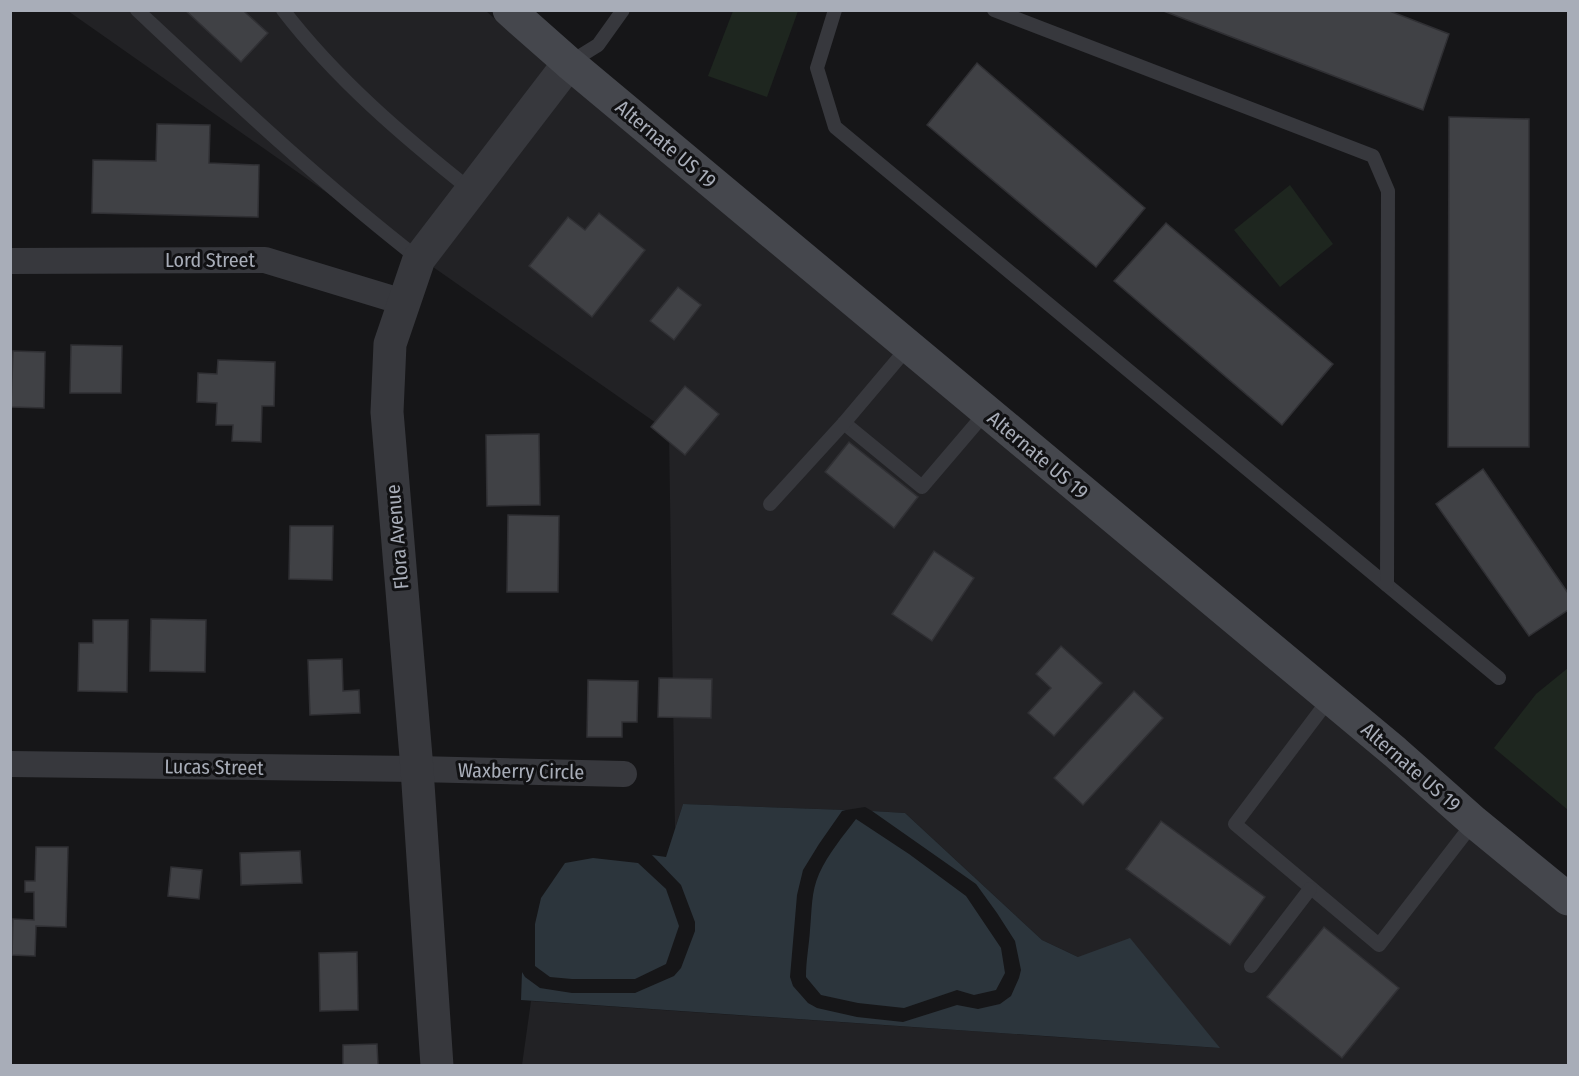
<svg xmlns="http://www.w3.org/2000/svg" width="1579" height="1076" viewBox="0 0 1579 1076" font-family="'Fira Sans Condensed',sans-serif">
<rect width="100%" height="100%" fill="#161618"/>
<!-- built -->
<g fill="#222225">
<path d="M68 11H486L548 65 407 249Z"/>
<path d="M572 85 1568 916V1065H522L531 1001 1219 1048 1078 957 1042 940 905 813 872 811 865 807 846 810 683 804 675 829 669 432 433 267Z"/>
</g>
<!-- green -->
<g fill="#1e261f">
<path d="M733 11H798L767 97 708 76Z"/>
<path d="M1290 185 1333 244 1280 287 1234 230Z"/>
<path d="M1568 668V810L1494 748 1536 694Z"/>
</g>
<!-- water -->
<g fill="#2c353c">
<path d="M683 804 846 810 842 811 819 844 803 870 797 895 790 977 793 986 808 1003 817 1008 857 1017 903 1022 957 1005 978 1009 1000 1004 1011 996 1019 978 1021 970 1015 941 997 913 976 884 872 811 905 813 1042 940 1078 957 1130 938 1220 1048 521 1000 522 972 525 977 540 988 572 993H635L674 976 681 968 695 931V922L681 885 652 855 666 857Z"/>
<path d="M856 819 909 854 966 896 1001 948 1005 973 996 990 974 995 957 990 904 1008 858 1003 821 995 806 977C806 960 809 946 810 930 812 910 811 892 819 874 828 854 843 836 856 819Z"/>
<path d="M593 858 638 863 666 889 679 926 666 964 635 979H572L550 977 535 966V924L541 898 565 863Z"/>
</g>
<!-- building -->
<g fill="#404145" stroke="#303034" stroke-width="1.5">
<path d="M185 10H246L245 12 268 33 241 62Z"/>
<path d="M1161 10H1387L1449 34 1423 110Z"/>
<path d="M977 63 1145 208 1096 267 927 125Z"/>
<path d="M1449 117 1529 119V447H1448Z"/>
<path d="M157 124 210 125 209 163 259 165 258 217 92 213 93 160 156 161Z"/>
<path d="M599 213 645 250 592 317 529 266 568 217 585 230Z"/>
<path d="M1166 223 1333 364 1282 425 1114 281Z"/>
<path d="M678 287 701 305 674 340 650 321Z"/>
<path d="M71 345 122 346 121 393H70Z"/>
<path d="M13 351 45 352 44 408 11 407Z"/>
<path d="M218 360 275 362 274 406H262L261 442 232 441 233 425H216L217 403 197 402 198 373 217 374Z"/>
<path d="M685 386 719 414 685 455 651 427Z"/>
<path d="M539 434 540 505 487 506 486 435Z"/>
<path d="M849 442 918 497 894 528 825 472Z"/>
<path d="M1483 469 1568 593V610L1529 636 1436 504Z"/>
<path d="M508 515 559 516 558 592H507Z"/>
<path d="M290 526H333L332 580 289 579Z"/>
<path d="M934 551 974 578 932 641 892 614Z"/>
<path d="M151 619 206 620 205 672 150 671Z"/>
<path d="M93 620H128L127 692 78 691 79 643H93Z"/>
<path d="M1061 646 1102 683 1054 736 1028 713 1051 688 1036 674Z"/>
<path d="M342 659 343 691 359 690 360 713 310 715 308 660Z"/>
<path d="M659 678 712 679 711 718 658 717Z"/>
<path d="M588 680 638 681 637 722H622V737H587Z"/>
<path d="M1134 691 1163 718 1083 805 1054 778Z"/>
<path d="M1161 821 1265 897 1230 945 1126 869Z"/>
<path d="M36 847H68L66 927 36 926 35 956 12 955 13 919 34 920V892H25V881H35Z"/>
<path d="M300 851 302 883 241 885 240 853Z"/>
<path d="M171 867 202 870 199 899 168 896Z"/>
<path d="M1324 927 1399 988 1342 1058 1267 997Z"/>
<path d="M357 952 358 1010 320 1011 319 953Z"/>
<path d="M377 1044 378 1066H343V1045Z"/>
</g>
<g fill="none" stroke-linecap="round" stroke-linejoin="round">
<!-- service -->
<g stroke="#37383d" stroke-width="14">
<path d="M137 10C229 96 320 182 419 259"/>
<path d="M283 10C336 79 404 137 472 191"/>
<path d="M835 10 817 68 835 127 1499 678"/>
<path d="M994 10 1373 156 1388 191 1387 585"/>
<path d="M569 63 598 45 623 10"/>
<path d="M844 423 922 487 986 412"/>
<path d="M770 504 844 423 909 346"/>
<path d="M1330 698 1235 824 1379 945 1474 822"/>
<path d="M1251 966 1310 889"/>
</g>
<!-- minor -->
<g stroke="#37383d" stroke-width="26">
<path d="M10 261 265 260 403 302"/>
<path d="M10 764 417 769 624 774"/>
</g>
<!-- tertiary -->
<path stroke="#37383d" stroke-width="33" d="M437 1066 417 769 387 412 390 344 419 259 569 63"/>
<!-- secondary -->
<path stroke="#45474d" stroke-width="33" d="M509 10 569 63 1395 752 1474 822 1568 899"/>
</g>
<g text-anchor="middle" stroke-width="6" stroke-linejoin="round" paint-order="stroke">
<!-- street labels -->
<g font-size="20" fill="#a8adb8" stroke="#111113">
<text transform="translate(666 144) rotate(40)" y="7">Alternate US 19</text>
<text x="210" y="267">Lord Street</text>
<text transform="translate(1038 455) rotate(40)" y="7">Alternate US 19</text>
<text transform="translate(397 537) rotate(-95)" y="7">Flora Avenue</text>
<text transform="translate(214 767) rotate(1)" y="7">Lucas Street</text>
<text transform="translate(1411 767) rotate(41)" y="7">Alternate US 19</text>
<text transform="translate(521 771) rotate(1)" y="7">Waxberry Circle</text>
</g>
</g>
<!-- border -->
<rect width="1579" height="1076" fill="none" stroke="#a8adb8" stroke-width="24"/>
</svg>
